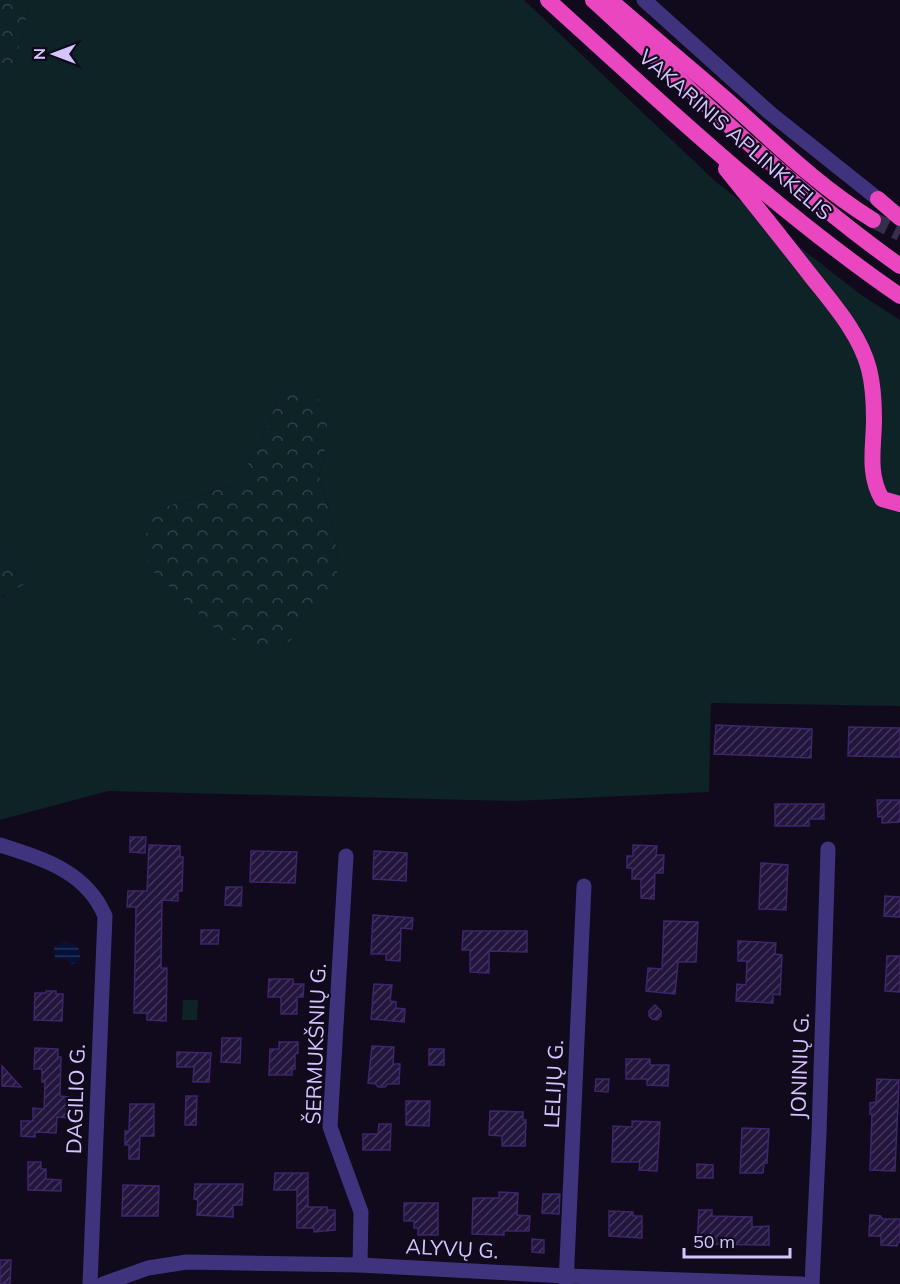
<svg xmlns="http://www.w3.org/2000/svg" width="900" height="1284" viewBox="0 0 900 1284" font-family="Mulish,sans-serif">
<defs>
<pattern id="forest-crowns" width="20" height="18" patternUnits="userSpaceOnUse" patternTransform="scale(1.5)"><rect width="20" height="18" fill="#0d2326"/><path d="M2 6a3 3 0 1 1 6 0M12 15a3 3 0 1 1 6 0" fill="none" stroke="#2f4147"/></pattern>
<pattern id="water-rules" width="6" height="5" patternUnits="userSpaceOnUse" patternTransform="scale(1.5)"><rect width="6" height="5" fill="#061139"/><path d="M0 2.5h6" fill="none" stroke="#293257"/></pattern>
<pattern id="building-hatch" width="6" height="6" patternUnits="userSpaceOnUse" patternTransform="scale(1.5)"><rect width="6" height="6" fill="#23153d"/><path d="M-1 1l2-2M0 6l6-6M5 7l2-2" fill="none" stroke="#42365a"/></pattern>
</defs>
<rect width="100%" height="100%" fill="#100a1c"/>
<!-- green -->
<g fill="#0d2326" fill-rule="evenodd">
<path d="M30 0H524L716 182 860 294 900 320V706L711 703 709 792 515 801 108 791 0 820V597L4 596 29 569 0 553V71C4 69 10 68 13 65 16 61 31 5 30 0ZM282 389 326 447 319 476 330 514 339 562 156 510 237 483 263 437Z"/>
<path d="M183 1000H198L197 1020H182Z"/>
</g>
<!-- forest -->
<g fill="url(#forest-crowns)">
<path d="M0 0H30C31 5 16 61 13 65 10 68 4 69 0 71Z"/>
<path d="M282 389 307 392 322 402 327 419 326 447 319 476 330 514 339 562 333 592 289 642 259 648 223 636 148 567 144 539 156 510 237 483 263 437Z"/>
<path d="M0 553 29 569 25 584 0 597Z"/>
</g>
<!-- water -->
<path fill="url(#water-rules)" d="M64 942C76 943 85 950 78 962L72 964 65 958 59 960 55 958 54 947Z"/>
<!-- building -->
<g fill="url(#building-hatch)" stroke="#3e266b" stroke-width="1.5">
<path d="M716 725 812 729 811 758 714 754Z"/>
<path d="M849 727 900 728V757L848 756Z"/>
<path d="M877 800H900V822L882 823V816L878 817Z"/>
<path d="M775 804H824V819H809V826H775Z"/>
<path d="M130 837H146L145 853 130 852Z"/>
<path d="M149 845 180 846V857H183L182 891H178V901L162 900 161 968H167L166 1021 147 1020V1013H134L136 907H127L128 891H147Z"/>
<path d="M633 845 657 846 656 855H664L663 873H655L654 899 641 898V879H632V868H627V856H633Z"/>
<path d="M251 851 297 852 295 883 250 882Z"/>
<path d="M374 851 407 853 406 881 373 879Z"/>
<path d="M761 863 788 865 786 910 759 909Z"/>
<path d="M226 887H242L241 906 225 905Z"/>
<path d="M885 896 900 897V917L884 916Z"/>
<path d="M373 915 413 918 412 929 401 928 400 961 386 960V954H371Z"/>
<path d="M664 921 698 922 696 962H678L675 994 646 991 648 968 662 969Z"/>
<path d="M201 930H219L218 944H201Z"/>
<path d="M463 931H527V952L489 951V973L470 972V950H462Z"/>
<path d="M738 941 776 943 775 954 782 955 780 995 773 994V1003L736 1001 737 984 746 985 747 961H738Z"/>
<path d="M887 956H900V992L885 991Z"/>
<path d="M269 979H293V984H304L303 997H297V1014H281V997H268Z"/>
<path d="M374 984 392 985 390 1001 396 1002V1008L405 1009 404 1022 371 1019Z"/>
<path d="M46 991H56V994H63L62 1021 34 1020 35 993H46Z"/>
<path d="M655 1005 661 1011V1016L657 1020 652 1019 649 1016V1011Z"/>
<path d="M222 1038H241L240 1063 221 1062Z"/>
<path d="M279 1042H298V1053L295 1054V1069H292V1075H269L270 1049H279Z"/>
<path d="M372 1046 394 1047 393 1064H400L399 1084H388L385 1087H378L376 1084 368 1083Z"/>
<path d="M35 1048 58 1049V1057H61L60 1096 69 1097 68 1118 57 1117 56 1133 35 1132V1137L21 1136V1121H33V1108L44 1109 45 1082H42V1069H34Z"/>
<rect x="429" y="1049" width="15" height="16"/>
<path d="M177 1052 211 1053 209 1082H193L194 1067H177Z"/>
<path d="M626 1059H650V1065H669L668 1086 647 1085V1079H626Z"/>
<path d="M2 1066 21 1087 2 1086Z"/>
<path d="M596 1079H609L608 1092 595 1091Z"/>
<path d="M877 1079 899 1080 895 1171 870 1170 872 1114H870V1103L876 1102Z"/>
<path d="M186 1096H197L196 1125H185Z"/>
<path d="M406 1101H430L429 1126 406 1125Z"/>
<path d="M130 1104H154V1136H140L139 1159H129V1145H125V1131H129Z"/>
<path d="M490 1111 523 1112V1120H526L525 1146H502V1136L489 1135Z"/>
<path d="M632 1121 660 1122 657 1171 639 1170 640 1162H612L613 1126 632 1127Z"/>
<path d="M379 1124H391L390 1150H363V1134H378Z"/>
<path d="M742 1128 769 1129 767 1163H764L763 1173H740Z"/>
<path d="M28 1162H41V1169H46V1179L61 1180V1191L28 1190Z"/>
<path d="M697 1164 713 1165V1178H697Z"/>
<path d="M275 1173H308V1207H327V1210H335V1230L314 1232V1228H297V1190H274Z"/>
<path d="M195 1184H243L242 1205H233V1217L197 1215 198 1200 194 1199Z"/>
<path d="M123 1185 159 1186 158 1216H122Z"/>
<path d="M499 1192 518 1193 517 1215 530 1216 529 1231H504V1235L472 1234 473 1198H499Z"/>
<path d="M543 1194H560L559 1214 542 1213Z"/>
<path d="M404 1203H438V1235H418V1228H414V1221H404Z"/>
<path d="M699 1210H712V1216L752 1217V1227L769 1226V1245L697 1244Z"/>
<path d="M609 1211 633 1212V1216H642V1238L609 1236Z"/>
<path d="M870 1215 881 1216 882 1219H900V1242H898L897 1246 881 1245V1236H869Z"/>
<path d="M532 1239 544 1240V1253L532 1252Z"/>
<path d="M0 1260H11L10 1284H0Z"/>
</g>
<g fill="none" stroke-linecap="round" stroke-linejoin="round">
<!-- trunk-tunnel -->
<path stroke="#372f49" stroke-width="16" stroke-dasharray="16 8" stroke-linecap="butt" d="M873 220 900 233"/>
<!-- minor -->
<g stroke="#40337d" stroke-width="15">
<path d="M644 0 770 113 878 199"/>
<path d="M0 845C43 859 86 871 105 916L90 1284"/>
<path d="M346 856 330 1127 361 1212 360 1265"/>
<path d="M103 1284 148 1268 187 1262 360 1265 567 1276 802 1284"/>
<path d="M566 1284 584 886"/>
<path d="M812 1284 819 1134 828 849"/>
</g>
<!-- trunk -->
<g stroke="#ea46c0" stroke-width="16">
<path d="M548 0C661 103 774 209 900 296"/>
<path d="M593 0C693 91 790 188 900 266"/>
<path d="M610 0C649 34 689 67 728 101 775 143 819 187 873 220"/>
<path d="M726 169C755 205 783 240 811 276 833 304 860 334 869 369 873 385 874 402 874 419 874 447 867 473 882 499L900 504"/>
<path d="M878 199 900 218"/>
</g>
</g>
<g text-anchor="middle" stroke-width="4.5" stroke-linejoin="round" paint-order="stroke">
<!-- street labels -->
<g font-size="21" fill="#d4c5ff" stroke="#100a1c">
<text transform="translate(735 135) rotate(41)" y="7">VAKARINIS APLINKKELIS</text>
<text transform="translate(316 1044) rotate(-88)" y="7">ŠERMUKŠNIŲ G.</text>
<text transform="translate(800 1066) rotate(-88)" y="7">JONINIŲ G.</text>
<text transform="translate(554 1084) rotate(-87)" y="7">LELIJŲ G.</text>
<text transform="translate(76 1099) rotate(-88)" y="7">DAGILIO G.</text>
<text transform="translate(452 1249) rotate(3)" y="7">ALYVŲ G.</text>
</g>
</g>
<!-- north arrow -->
<g transform="translate(54 54) rotate(270)" stroke="#100a1c" stroke-width="4.5" paint-order="stroke">
<path d="M0-4.5L10 22L0 15L-10 22Z" fill="#d4c5ff"/>
<text y="-9" font-size="16" font-weight="bold" text-anchor="middle" fill="#d4c5ff">N</text>
</g>
<!-- scale -->
<path d="M684 1248v9h106v-9" fill="none" stroke="#d4c5ff" stroke-width="3"/>
<text x="693" y="1248" font-size="18" fill="#d4c5ff" stroke="#100a1c" stroke-width="4.5" paint-order="stroke">50 m</text>
</svg>
